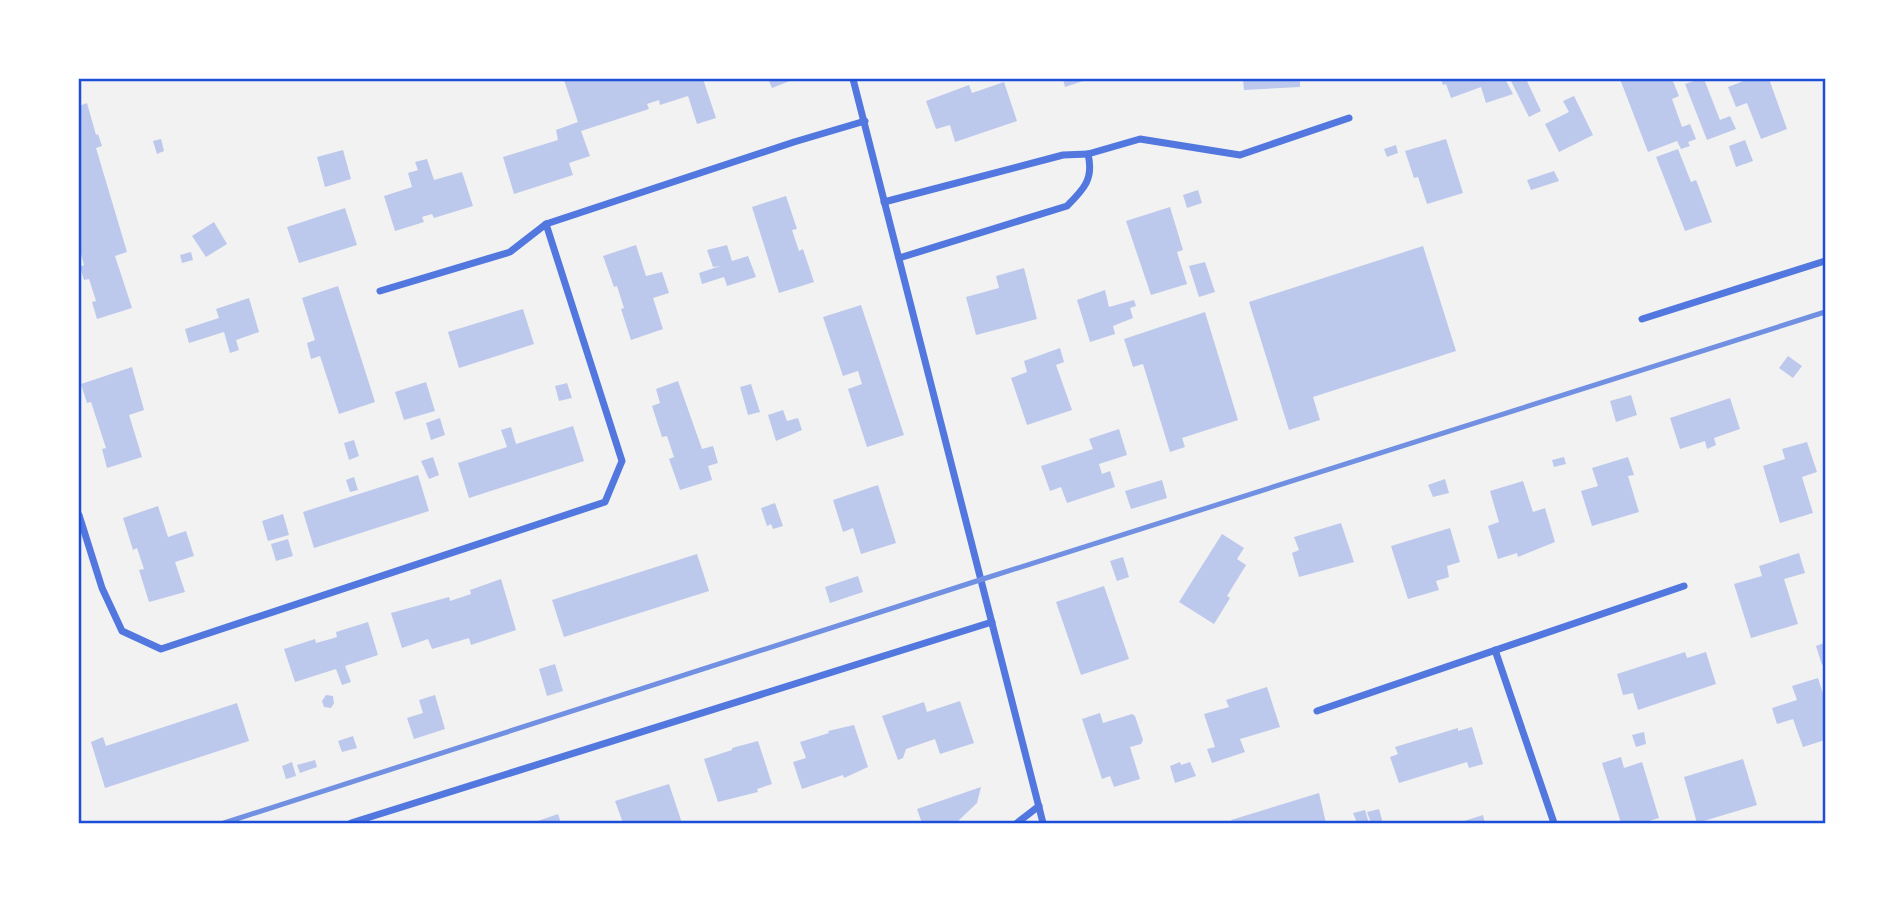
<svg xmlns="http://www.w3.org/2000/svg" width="1904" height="902" viewBox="0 0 1904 902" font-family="'PT Sans',sans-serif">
<rect width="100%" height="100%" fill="#f2f2f2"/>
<!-- building -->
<g fill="#bdc9ec">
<path d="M568 79H703L716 118 697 124 688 96 660 105 659 100 647 104 649 109 581 131 590 156 569 163 573 175 514 194 503 157 558 140 556 130 578 122 564 80Z"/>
<path d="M768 79H795L772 88Z"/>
<path d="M1063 79H1089L1065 87Z"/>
<path d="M1243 79H1300V87L1244 90Z"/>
<path d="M1441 79H1505L1513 94 1486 103 1481 87 1451 98 1446 84 1443 85Z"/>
<path d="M1510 79H1526L1541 111 1529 117Z"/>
<path d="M1620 79H1664L1665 81 1672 79 1679 96 1672 99 1682 127 1690 124 1696 139 1688 142 1690 146 1681 149 1677 141 1648 152Z"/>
<path d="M1700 79H1704L1720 120 1730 116 1736 129 1707 140 1685 84Z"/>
<path d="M1749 79H1769L1787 129 1761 139 1747 103 1736 107 1728 87Z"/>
<path d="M1004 82 1017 121 955 142 950 125 936 129 926 101 969 85 972 93Z"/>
<path d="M1574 96 1593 135 1559 152 1545 124 1569 112 1563 101Z"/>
<path d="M87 103 96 135 98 134 102 146 96 148 127 252 115 256 132 308 97 319 92 302 96 301 89 279 84 280 80 267 84 265 79 246V106Z"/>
<path d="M161 139 164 151 157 154 153 141Z"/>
<path d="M1446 139 1463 193 1427 204 1418 177 1414 178 1405 151Z"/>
<path d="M1745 140 1753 161 1736 167 1729 146Z"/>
<path d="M1396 145 1398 153 1387 157 1384 149Z"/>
<path d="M1678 149 1691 182 1696 180 1712 222 1685 231 1656 157Z"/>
<path d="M343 150 351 179 325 187 317 157Z"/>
<path d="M427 159 434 180 462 172 473 206 434 218 432 214 422 217 424 222 395 231 384 196 412 187 408 173 418 170 415 162Z"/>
<path d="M1554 171 1559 181 1531 190 1527 180Z"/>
<path d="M1198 190 1202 203 1187 208 1183 195Z"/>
<path d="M786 196 797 229 792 230 799 251 803 249 814 282 779 293 752 207Z"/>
<path d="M1170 207 1183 250 1177 252 1187 284 1151 295 1126 221Z"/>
<path d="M345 208 357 245 299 263 287 227Z"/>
<path d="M214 222 227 244 206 257 192 236Z"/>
<path d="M636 245 646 276 662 272 669 293 653 298 663 329 631 340 621 309 624 308 617 286 614 287 603 256Z"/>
<path d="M727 245 732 261 748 256 756 277 727 286 724 277 702 284 699 273 720 266 713 267 707 250Z"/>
<path d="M1423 246 1456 351 1313 397 1320 420 1289 430 1249 302Z"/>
<path d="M191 252 193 260 182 263 180 255Z"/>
<path d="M1205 262 1215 292 1199 297 1189 266Z"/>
<path d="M1024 268 1037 319 976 335 966 297 999 288 996 276Z"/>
<path d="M338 286 375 402 339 414 320 356 311 359 307 343 315 340 302 298Z"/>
<path d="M1105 290 1109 307 1134 300 1136 306 1130 308 1133 318 1113 326 1115 334 1090 342 1077 300Z"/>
<path d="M249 298 259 332 236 340 239 350 230 353 224 332 189 343 185 329 219 318 216 309Z"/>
<path d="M861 305 904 435 867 447 848 389 862 384 858 371 843 376 823 317Z"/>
<path d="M523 309 534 344 459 368 448 332Z"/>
<path d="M1205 312 1238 420 1182 438 1185 447 1170 452 1143 364 1133 367 1124 339Z"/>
<path d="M1060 348 1064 362 1056 365 1072 410 1027 425 1011 378 1027 372 1024 361Z"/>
<path d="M1788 356 1802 366 1793 378 1779 368Z"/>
<path d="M132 367 144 410 129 415 142 457 107 468 102 449 106 448 91 402 87 403 81 384Z"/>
<path d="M678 381 702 449 713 446 718 463 708 466 712 480 680 490 669 459 674 457 667 436 662 437 652 406 660 403 656 389Z"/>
<path d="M426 382 435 411 404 420 395 392Z"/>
<path d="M567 383 572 398 559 401 555 386Z"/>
<path d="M751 384 760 412 748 415 740 387Z"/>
<path d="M1631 395 1637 415 1616 422 1610 401Z"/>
<path d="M1730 398 1740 429 1714 438 1716 445 1707 449 1705 441 1680 449 1670 418Z"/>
<path d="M783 410 787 421 798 418 802 430 776 441 768 415Z"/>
<path d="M440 418 445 435 431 440 426 423Z"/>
<path d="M573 426 584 461 469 498 458 463 507 447 501 430 511 427 516 444Z"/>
<path d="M1119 429 1127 455 1099 464 1102 474 1110 471 1115 487 1067 503 1061 487 1050 491 1041 466 1093 449 1089 439Z"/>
<path d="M354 440 359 456 349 460 344 443Z"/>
<path d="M1807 442 1817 472 1802 477 1813 513 1780 523 1763 466 1785 459 1782 449Z"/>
<path d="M433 457 439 475 429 479 421 461Z"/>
<path d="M1564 457 1566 464 1554 467 1552 460Z"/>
<path d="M1628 457 1634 475 1628 476 1639 512 1592 526 1581 491 1598 486 1592 468Z"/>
<path d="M418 475 429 511 314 548 303 512Z"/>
<path d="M354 477 358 490 350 492 346 480Z"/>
<path d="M1445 479 1449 493 1433 497 1428 485Z"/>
<path d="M1162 480 1167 498 1131 509 1125 491Z"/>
<path d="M1523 481 1533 512 1545 508 1555 542 1518 557 1517 553 1498 559 1488 526 1499 522 1490 491Z"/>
<path d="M878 485 896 543 861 554 853 528 843 532 833 500Z"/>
<path d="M775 503 783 526 773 529 771 524 767 526 761 508Z"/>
<path d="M158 506 168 537 186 531 194 556 175 562 185 592 149 602 139 570 144 569 137 548 133 550 123 518Z"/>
<path d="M283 514 289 535 268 541 262 521Z"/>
<path d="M1341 523 1354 562 1299 577 1292 553 1299 550 1294 537Z"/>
<path d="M1450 528 1460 562 1447 566 1449 577 1436 581 1439 590 1408 599 1391 546Z"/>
<path d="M1222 534 1244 548 1237 559 1246 565 1227 596 1230 598 1214 624 1179 602Z"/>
<path d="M288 539 293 556 276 561 271 544Z"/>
<path d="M1799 553 1805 573 1784 579 1798 624 1751 638 1734 584 1762 576 1759 566Z"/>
<path d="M697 554 709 591 564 637 552 600Z"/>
<path d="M1123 557 1129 577 1117 581 1110 561Z"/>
<path d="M858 576 863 592 830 603 825 587Z"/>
<path d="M501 579 516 630 471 645 469 638 432 649 428 639 402 648 391 613 449 597 450 601 471 594 470 590Z"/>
<path d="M1104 586 1129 659 1081 675 1056 602Z"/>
<path d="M368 622 378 655 345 666 351 682 342 685 336 669 295 682 284 649 315 639 316 643 327 640 337 637 336 632Z"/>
<path d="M1824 643 1825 663 1822 665 1816 646Z"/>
<path d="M1685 652 1687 658 1706 652 1716 684 1638 710 1633 693 1623 695 1617 674Z"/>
<path d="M555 664 563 691 547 696 539 669Z"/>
<path d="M1818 678 1825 700V740L1803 747 1793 719 1777 724 1772 708 1797 700 1792 686Z"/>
<path d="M1267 687 1280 727 1240 739 1245 752 1212 763 1207 749 1215 747 1204 714 1229 707 1226 700Z"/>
<path d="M326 695 333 696 334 703 331 708 324 707 322 701Z"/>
<path d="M435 695 445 729 414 739 407 718 423 713 419 700Z"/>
<path d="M960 701 974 743 940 754 935 739 906 749 903 758 898 760 882 716 924 702 927 712Z"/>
<path d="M237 703 249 741 105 788 91 742 103 737 106 746Z"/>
<path d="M1100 713 1103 723 1132 714 1135 716 1143 740 1141 744 1130 747 1140 779 1114 787 1110 776 1102 779 1082 719Z"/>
<path d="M854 725 868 767 844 778 843 775 802 789 793 762 806 758 800 742 829 733 828 731Z"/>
<path d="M1472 727 1483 764 1469 768 1467 762 1399 783 1390 757 1398 754 1395 747 1458 728V731Z"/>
<path d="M1644 732 1646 744 1636 747 1632 735Z"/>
<path d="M353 736 357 748 342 752 338 741Z"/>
<path d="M758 741 772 784 757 789 758 792 718 802 704 759 732 750V748Z"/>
<path d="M1621 757 1624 768 1642 762 1659 818 1642 823H1621L1602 763Z"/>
<path d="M1743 759 1757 805 1697 823 1684 777Z"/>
<path d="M315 760 317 767 300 773 297 765Z"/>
<path d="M292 762 296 776 286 779 282 766Z"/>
<path d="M1180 762 1181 765 1190 762 1196 776 1175 783 1170 766Z"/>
<path d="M669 784 682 823H623L615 801Z"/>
<path d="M981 787 977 803 956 823H922L917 809Z"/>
<path d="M1319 793 1326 823H1233L1231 820Z"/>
<path d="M1379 809 1383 823H1371L1367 812Z"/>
<path d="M1365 810 1369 823H1357L1353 813Z"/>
<path d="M558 814 561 823H532Z"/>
<path d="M1483 815 1485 823H1458Z"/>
</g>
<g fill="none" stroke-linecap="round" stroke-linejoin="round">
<!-- minor -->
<g stroke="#5277de" stroke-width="7">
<path d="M853 79 1043 823"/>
<path d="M884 202 1063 155 1088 154 1140 139 1240 155 1349 118"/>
<path d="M899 258 1067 206C1084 189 1094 179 1088 154"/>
<path d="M380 291 510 252 546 224"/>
<path d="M1642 319 1825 261"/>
<path d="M79 515 102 588 122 631 161 649 605 502 622 461 546 224 794 142 865 121"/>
<path d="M1495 650 1554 823"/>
<path d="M1317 711 1684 586"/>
<path d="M351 823 992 622"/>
<path d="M1017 823 1039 806"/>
</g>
<!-- rail -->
<path stroke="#7290e2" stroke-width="5" d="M224 823 983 579 1825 312"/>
</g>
<!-- border -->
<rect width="1904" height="902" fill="none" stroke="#ffffff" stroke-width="161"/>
<rect x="80" y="80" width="1744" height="742" fill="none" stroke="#1d4ed8" stroke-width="2.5"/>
</svg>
